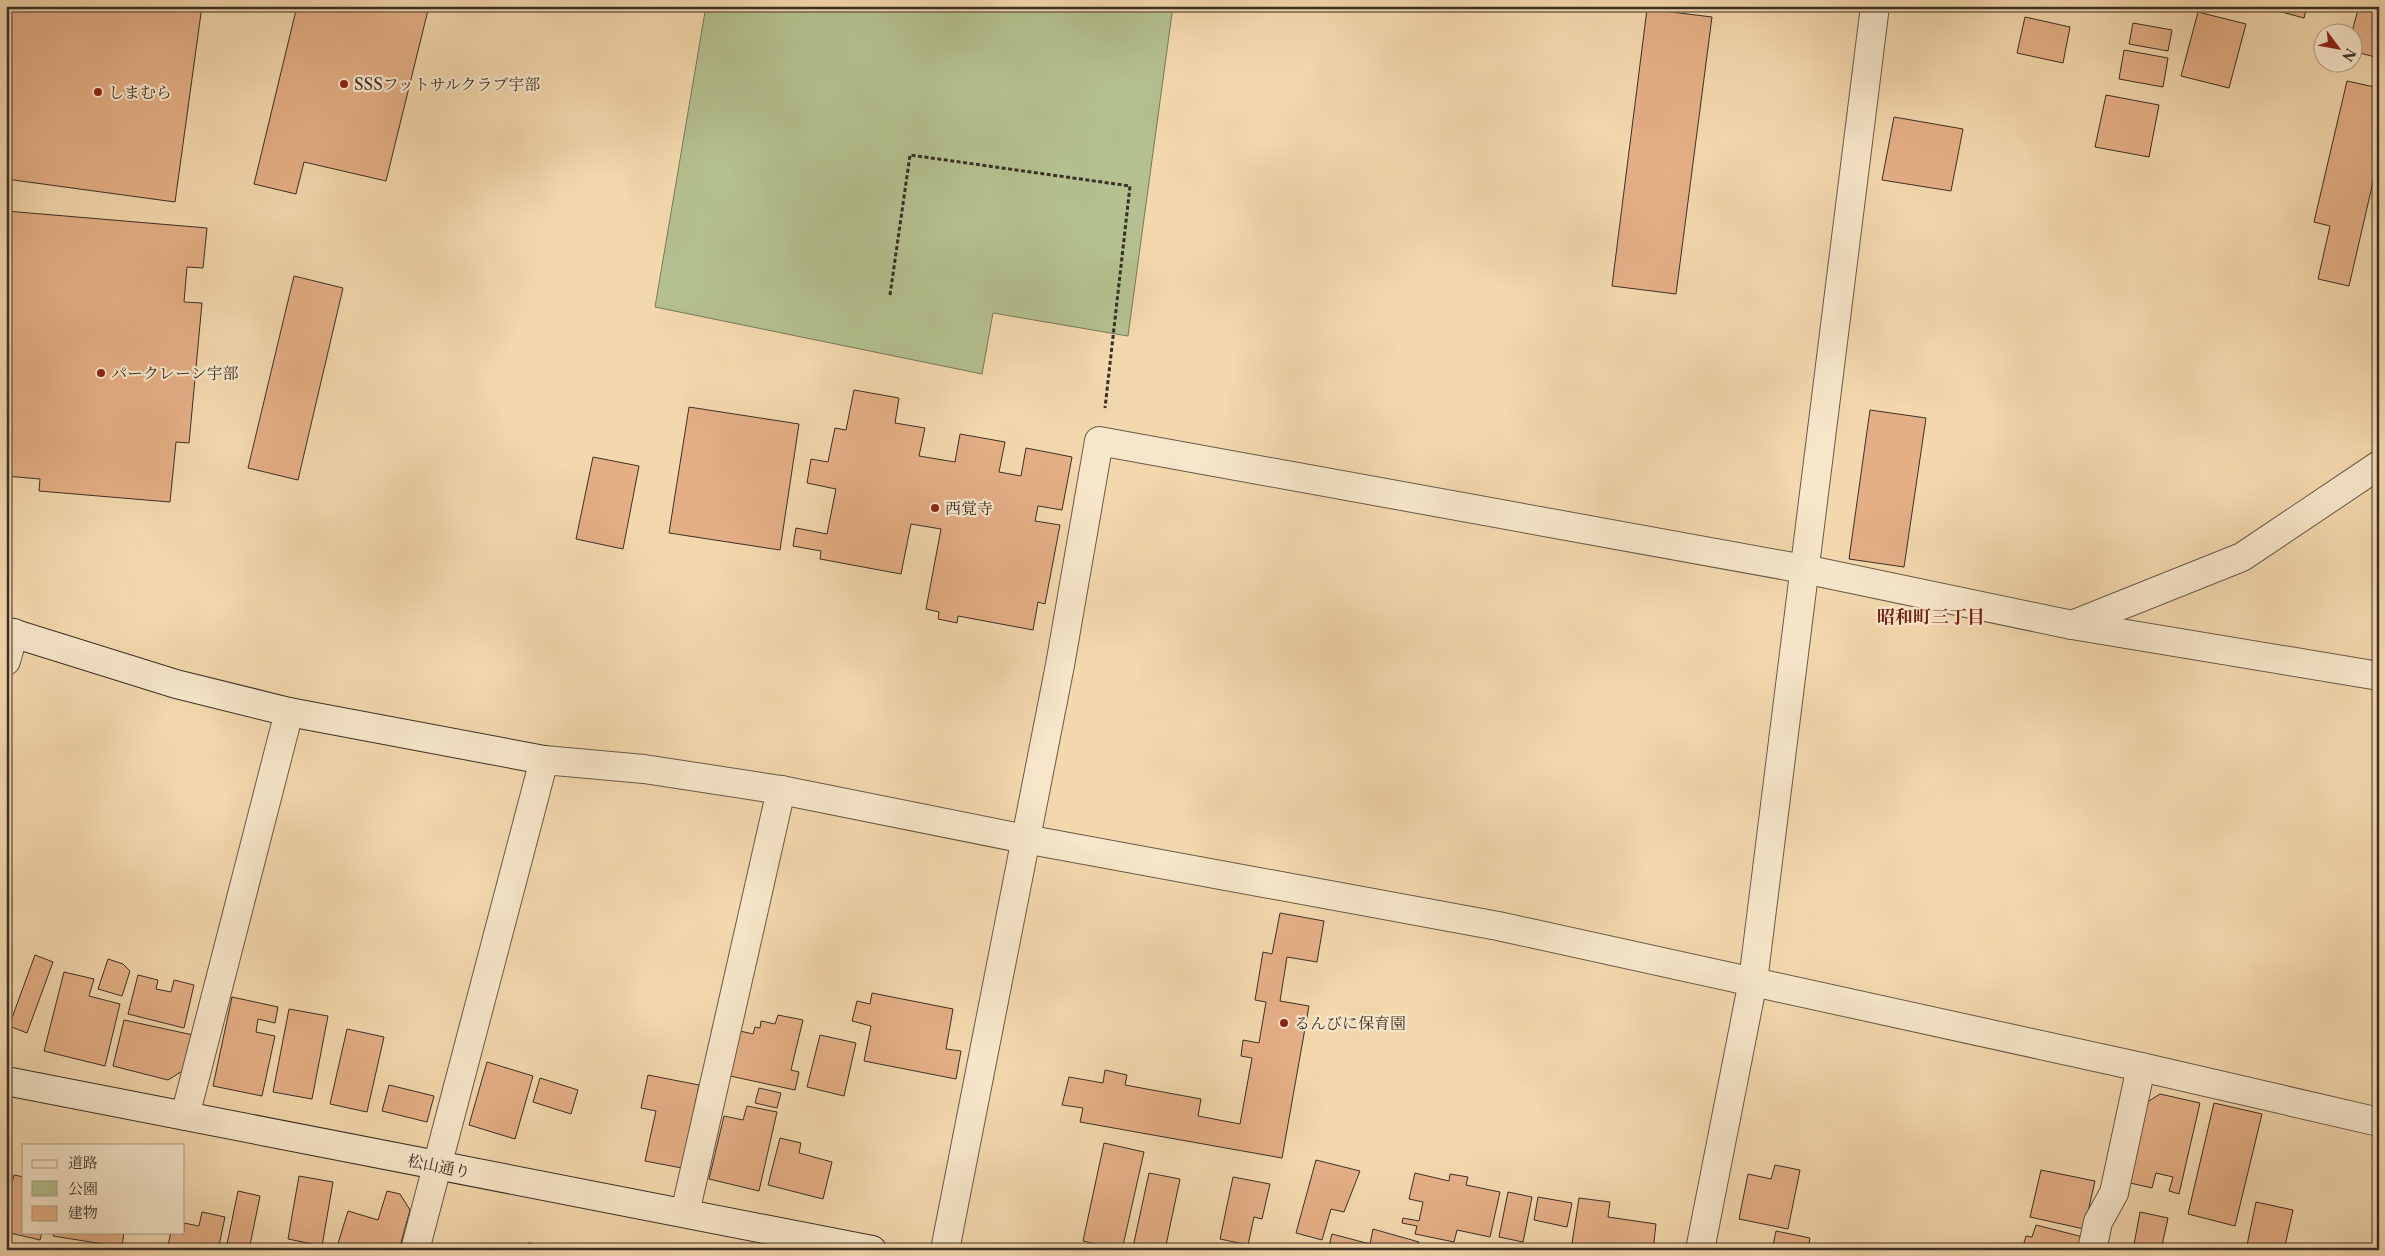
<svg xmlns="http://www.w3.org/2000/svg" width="2385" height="1256" viewBox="0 0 2385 1256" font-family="'Libre Caslon Text','Noto Serif JP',serif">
<rect width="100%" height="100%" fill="#f3d8ad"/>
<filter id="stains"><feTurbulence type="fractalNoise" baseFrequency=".004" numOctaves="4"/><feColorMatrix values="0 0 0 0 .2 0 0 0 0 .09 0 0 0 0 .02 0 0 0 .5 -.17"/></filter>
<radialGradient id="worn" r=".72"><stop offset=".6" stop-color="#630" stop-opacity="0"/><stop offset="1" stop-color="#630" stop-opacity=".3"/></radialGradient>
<!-- green -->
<path fill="#b4c08f" stroke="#77785a" d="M706 6H1173L1128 336 993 313 982 374 655 307Z"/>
<!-- building -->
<g fill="#e5af86" stroke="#3a2f26">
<path d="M6 6H202L175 202 6 179Z"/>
<path d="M297 6H429L386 181 304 162 296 194 254 184Z"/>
<path d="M2275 6H2307L2304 18 2274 10Z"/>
<path d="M2359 6H2379V58L2352 51V32Z"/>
<path d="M1647 9 1712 17 1676 294 1612 286Z"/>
<path d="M2198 12 2246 24 2229 88 2181 76Z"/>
<path d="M2025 17 2070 27 2063 63 2017 53Z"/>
<path d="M2133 23 2172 30 2168 51 2129 44Z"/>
<path d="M2124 50 2168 58 2163 87 2119 79Z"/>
<path d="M2347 81 2379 88V156L2349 286 2318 279 2330 226 2314 222Z"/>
<path d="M2106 95 2159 105 2149 157 2095 147Z"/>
<path d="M1894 117 1963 129 1951 191 1882 180Z"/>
<path d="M6 211 207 228 203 268 187 267 184 302 202 303 189 443 176 442 170 502 39 491 40 479 6 476Z"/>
<path d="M294 276 343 288 298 480 248 468Z"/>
<path d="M854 390 899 398 895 423 925 428 919 456 955 462 960 434 1005 442 999 472 1021 476 1026 448 1072 457 1062 510 1038 506 1035 521 1060 525 1045 604 1038 602 1033 630 958 616 957 623 938 619 939 612 926 609 941 529 911 524 901 574 820 559 821 551 793 546 796 528 827 534 836 489 807 483 811 459 828 462 835 428 846 430Z"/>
<path d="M689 407 799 424 780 550 669 533Z"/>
<path d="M1870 410 1926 418 1904 567 1849 559Z"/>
<path d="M593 457 639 466 623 549 576 539Z"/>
<path d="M1280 913 1324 921 1317 962 1287 957 1280 1001 1309 1006 1282 1158 1080 1122 1083 1108 1062 1105 1069 1077 1103 1083 1105 1070 1127 1075 1125 1085 1201 1099 1198 1116 1240 1124 1252 1058 1241 1056 1243 1040 1259 1043 1266 1002 1255 1000 1263 952 1272 954Z"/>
<path d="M35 955 53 962 27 1033 9 1026Z"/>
<path d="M108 959 123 964 130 971 122 996 98 989Z"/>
<path d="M64 972 94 979 89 996 120 1004 105 1066 44 1051Z"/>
<path d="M138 975 158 980 156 989 171 992 174 980 194 985 184 1028 128 1014Z"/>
<path d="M872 993 953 1009 946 1049 961 1051 956 1079 864 1061 871 1026 852 1021 857 1001 870 1004Z"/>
<path d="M232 997 278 1007 275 1023 258 1019 256 1032 275 1036 262 1096 213 1086Z"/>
<path d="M289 1009 328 1016 312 1099 273 1092Z"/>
<path d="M778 1015 803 1020 791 1070 799 1072 795 1090 730 1076 740 1031 753 1034 755 1027 760 1028 761 1021 775 1024Z"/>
<path d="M124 1020 193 1035 184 1070 168 1080 113 1066Z"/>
<path d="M347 1029 384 1037 367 1112 330 1104Z"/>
<path d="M820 1035 856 1043 844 1096 807 1087Z"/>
<path d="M487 1062 533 1076 515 1139 469 1125Z"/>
<path d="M648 1075 699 1085 682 1168 645 1161 656 1111 641 1108Z"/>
<path d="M540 1078 578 1090 571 1114 533 1102Z"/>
<path d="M389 1085 434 1096 427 1122 382 1111Z"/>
<path d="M759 1088 781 1093 777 1108 755 1103Z"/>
<path d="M2160 1094 2200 1103 2179 1194 2169 1191 2173 1177 2156 1173 2152 1188 2126 1182 2144 1104Z"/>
<path d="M2214 1103 2262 1114 2235 1226 2188 1214Z"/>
<path d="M747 1106 777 1112 759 1191 709 1179 724 1116 743 1120Z"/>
<path d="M780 1138 801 1143 799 1153 832 1162 823 1199 768 1185Z"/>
<path d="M1104 1143 1144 1152 1122 1250 1083 1241Z"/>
<path d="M1316 1160 1360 1171 1344 1212 1331 1209 1322 1240 1296 1233Z"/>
<path d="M1775 1165 1800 1170 1788 1229 1739 1219 1748 1174 1771 1179Z"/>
<path d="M2041 1170 2095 1181 2084 1229 2030 1217Z"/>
<path d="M1149 1173 1180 1179 1165 1250 1133 1247Z"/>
<path d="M1415 1173 1449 1181 1450 1174 1468 1177 1466 1185 1500 1192 1490 1237 1457 1230 1454 1242 1415 1234 1417 1226 1402 1223 1403 1218 1419 1221 1423 1202 1409 1199Z"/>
<path d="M14 1175 24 1177V1232H42L40 1240 6 1232V1204Z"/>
<path d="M299 1176 333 1182 322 1246 288 1239Z"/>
<path d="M1233 1177 1270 1184 1262 1219 1254 1217 1248 1245 1220 1239Z"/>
<path d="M238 1191 260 1196 249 1250 226 1249Z"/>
<path d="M387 1191 400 1194 410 1210 399 1250H336L348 1211 378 1220Z"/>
<path d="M1508 1192 1532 1197 1523 1242 1499 1237Z"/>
<path d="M1538 1197 1572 1203 1567 1227 1534 1220Z"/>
<path d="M1579 1198 1610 1202 1608 1217 1656 1224 1653 1250H1571Z"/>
<path d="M2256 1202 2293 1210 2284 1250H2246Z"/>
<path d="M202 1212 225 1217 218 1250H167L171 1232H184V1223L199 1226Z"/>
<path d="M2140 1212 2168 1218 2161 1250H2133Z"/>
<path d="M2036 1225 2083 1237 2080 1250H2022L2026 1236 2032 1237Z"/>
<path d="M1373 1229 1419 1242 1417 1250H1328L1332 1234 1370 1244Z"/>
<path d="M1776 1231 1810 1238 1808 1248 1814 1250H1772Z"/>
<path d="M54 1232H124L122 1247 53 1236Z"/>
<path d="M528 1243 556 1250H527Z"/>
<path d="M1429 1245 1456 1250H1428Z"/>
</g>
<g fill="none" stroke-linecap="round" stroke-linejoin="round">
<!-- street casing -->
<g stroke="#685948" stroke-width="30">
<g id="street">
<path d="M2072 625 2242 557 2379 465"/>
<path d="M6 661 14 633"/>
<path d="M185 1116 289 712"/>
<path d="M685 1213 781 790"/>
<path d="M415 1250 544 760 644 769 781 790 1025 839 1498 926 2141 1067 2379 1122"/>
<path d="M945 1250 1060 665 1099 441 1804 569 2072 625 2379 676"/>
<path d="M1700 1250 1753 981 1875 6"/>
<path d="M2092 1250 2098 1222 2114 1193 2141 1067"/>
</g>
</g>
<!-- secondary casing -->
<g stroke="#3a2f26" stroke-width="30">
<g id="secondary">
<path d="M6 631 176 684 289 712 544 760"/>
<path d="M6 1081 872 1250"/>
</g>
</g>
<!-- path -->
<path stroke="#3a2f26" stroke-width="3" stroke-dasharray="4 2.5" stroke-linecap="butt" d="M890 295 910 155 1130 186 1105 408"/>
<!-- street -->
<use href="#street" stroke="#f7e6ca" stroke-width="28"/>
<!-- secondary -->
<use href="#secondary" stroke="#f7e6ca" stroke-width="28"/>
</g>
<!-- markers -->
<g fill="#8f2418" stroke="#f7e6ca" stroke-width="2">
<circle cx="344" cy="84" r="5"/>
<circle cx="98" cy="92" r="5"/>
<circle cx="101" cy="373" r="5"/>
<circle cx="935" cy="508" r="5"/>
<circle cx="1284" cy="1023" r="5"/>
</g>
<g text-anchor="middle" stroke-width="4.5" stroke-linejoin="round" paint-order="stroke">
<!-- poi labels -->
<g font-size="16" fill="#3a2f26" stroke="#f7e6ca" text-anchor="start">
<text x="354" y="90">SSSフットサルクラブ宇部</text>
<text x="108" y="98">しまむら</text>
<text x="111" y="379">パークレーン宇部</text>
<text x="945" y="514">西覚寺</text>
<text x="1294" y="1029">るんびに保育園</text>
</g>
<!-- street labels -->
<g font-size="16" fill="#3a2f26" stroke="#f7e6ca">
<text transform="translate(439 1166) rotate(11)" y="6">松山通り</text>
</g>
<!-- neighbourhood labels -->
<g font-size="18" font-weight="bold" fill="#7a1f14" stroke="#f7e6ca">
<text x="1931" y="623">昭和町三丁目</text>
</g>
</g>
<!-- margin -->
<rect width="2385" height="1256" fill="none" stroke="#f3d8ad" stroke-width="25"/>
<rect x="8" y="8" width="2370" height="1241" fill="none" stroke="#3a2f26" stroke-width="2.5"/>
<rect x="12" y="12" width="2360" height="1231" fill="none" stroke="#3a2f26"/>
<!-- legend -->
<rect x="22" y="1144" width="162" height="90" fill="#f7e6ca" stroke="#ab9d88"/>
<rect x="32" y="1160" width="25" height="8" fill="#f7e6ca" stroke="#ab9d88"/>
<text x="68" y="1168" font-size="15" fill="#3a2f26">道路</text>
<rect x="32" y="1181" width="25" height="15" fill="#b4c08f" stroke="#ab9d88"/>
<text x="68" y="1194" font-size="15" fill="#3a2f26">公園</text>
<rect x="32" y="1206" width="25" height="15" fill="#e5af86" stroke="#ab9d88"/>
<text x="68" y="1218" font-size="15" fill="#3a2f26">建物</text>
<!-- north arrow -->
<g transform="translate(2338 48) rotate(122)"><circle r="24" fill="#f7e6ca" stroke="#ab9d88"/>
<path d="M0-4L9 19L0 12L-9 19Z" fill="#8f2418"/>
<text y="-8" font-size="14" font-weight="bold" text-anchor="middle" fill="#3a2f26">N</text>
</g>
<rect width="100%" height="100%" filter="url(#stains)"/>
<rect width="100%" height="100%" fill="url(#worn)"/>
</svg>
